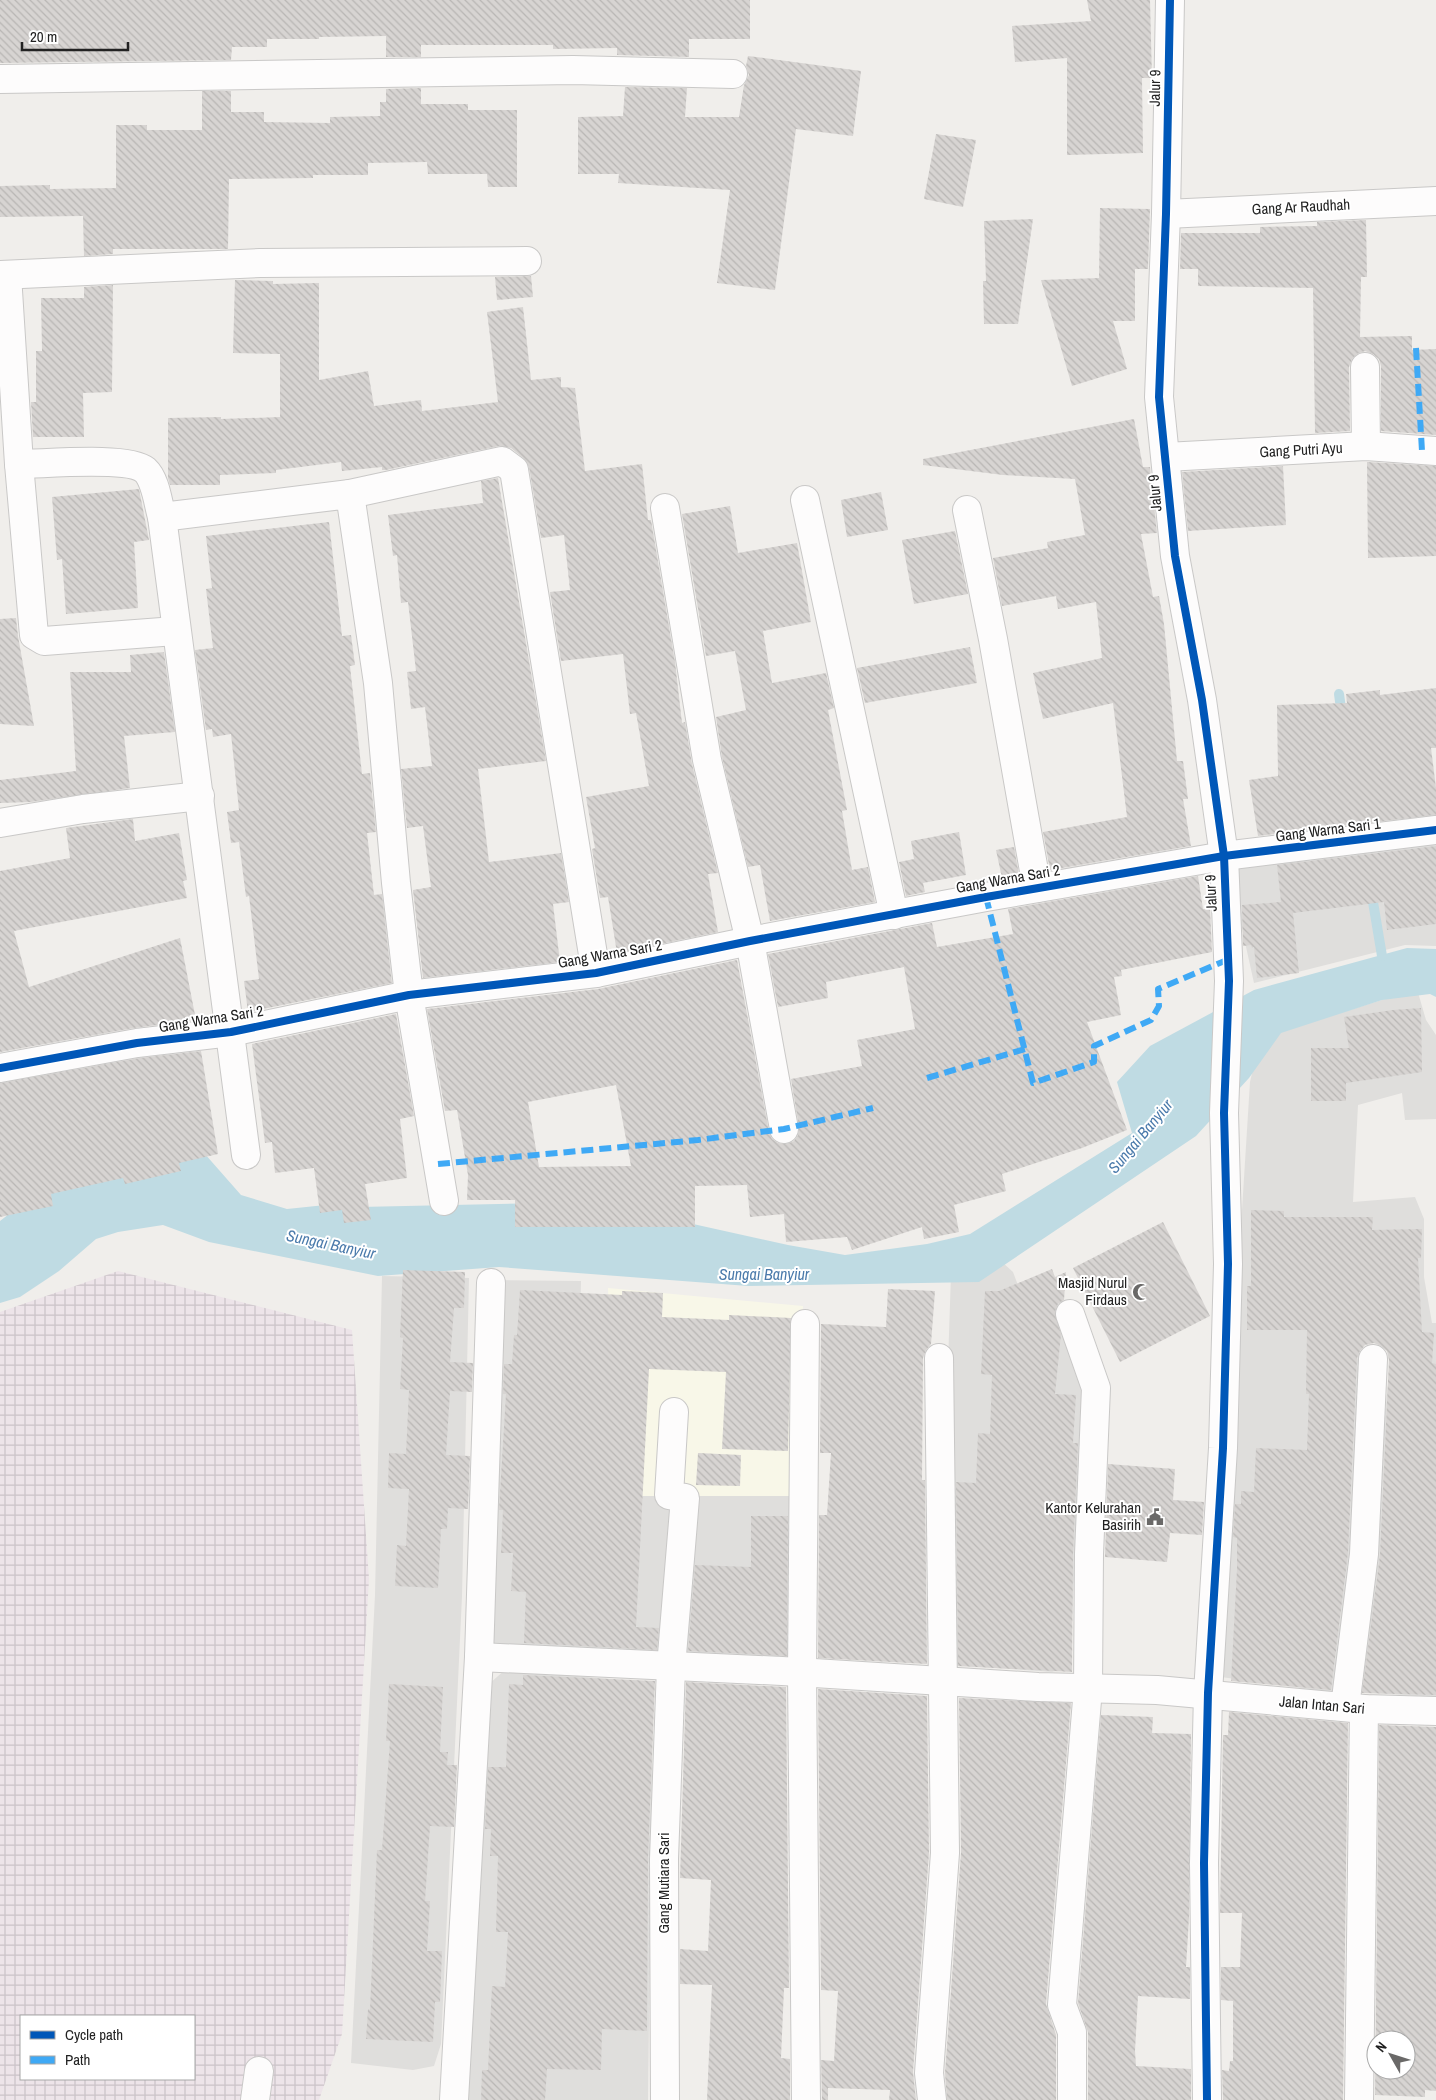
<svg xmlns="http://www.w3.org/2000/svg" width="1436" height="2100" viewBox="0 0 1436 2100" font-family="'Archivo Narrow',sans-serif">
<defs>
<pattern id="industrial-grid" width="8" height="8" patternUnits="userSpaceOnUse" patternTransform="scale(1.25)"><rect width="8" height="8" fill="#ede4e9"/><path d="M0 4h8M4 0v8" fill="none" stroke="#cbc3c8"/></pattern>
<pattern id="building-back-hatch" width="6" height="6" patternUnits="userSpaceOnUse" patternTransform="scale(1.25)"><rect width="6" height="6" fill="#d7d4d2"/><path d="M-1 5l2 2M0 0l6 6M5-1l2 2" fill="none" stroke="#b8b6b4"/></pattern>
</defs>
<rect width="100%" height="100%" fill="#f0eeeb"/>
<!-- residential -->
<g fill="#dfdedc">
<path d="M1436 823V946L1405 945 1254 983 1229 870 1396 828Z"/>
<path d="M1417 989 1426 1020 1436 1035V1119L1405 1120 1402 1093 1358 1105 1353 1202 1415 1197 1424 1219V1277L1432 1323H1436V1697L1358 1692 1391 1352 1387 1330 1347 1353H1368L1357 1554 1337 1693 1221 1677 1233 1354 1250 1082 1260 1038Z"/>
<path d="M1002 1262 1013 1272 1028 1312 1025 1326 1071 1332 1084 1361 1070 1667 1052 1672 938 1664 951 1274Z"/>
<path d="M382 1276 469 1278 462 1596 441 2044 434 2066 413 2070 351 2063 375 1595Z"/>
<path d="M496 1280 581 1281 576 1494 761 1487 800 1497 790 1663 488 1644Z"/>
<path d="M506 1669 638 1682 653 1699 648 2100H454L480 1692Z"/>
</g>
<!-- industrial -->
<path fill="url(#industrial-grid)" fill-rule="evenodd" d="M118 1271 352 1330 369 1579 342 2034 319 2100H0V1312ZM21 2016H194V2079H21Z"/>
<!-- education -->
<path fill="#f8f7e8" d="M608 1288 803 1306 797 1496H582L609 1327Z"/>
<!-- water -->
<path fill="#bfdbe3" d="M1407 948 1436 949V997L1430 994 1382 1000 1281 1033 1249 1078 1196 1136 979 1282 748 1286 499 1267 378 1276 209 1242 163 1225 118 1232 96 1239 59 1271 20 1297 0 1303V1221L58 1176 197 1145 241 1195 287 1209 335 1204 359 1207 594 1202 788 1245 845 1255 927 1244 970 1234 1132 1133 1117 1082 1150 1046 1254 990Z"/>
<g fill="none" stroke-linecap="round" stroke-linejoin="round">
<!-- stream -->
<g stroke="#bfdbe3" stroke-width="10">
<path d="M1339 694 1342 716"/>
<path d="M1371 890 1382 956"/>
</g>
</g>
<!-- building -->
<g fill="url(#building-back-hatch)" fill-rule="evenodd">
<path d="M0 0H750V39H689V57L617 55V48L553 49V45H421V57H386V36L319 37V39H267V47H232L231 60 0 63Z"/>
<path d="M1087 0H1150L1152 78H1142L1143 153 1067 155V58L1015 62 1012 26 1091 21Z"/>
<path d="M748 56 861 71 853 136 796 129 775 290 717 283 730 190 618 183 619 174H578V117L623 116 625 87 687 88 685 117H739L744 85 749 75 746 66Z"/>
<path d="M421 88V104H468V110H517V187H488L487 174H428L427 162 368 163V175H313V178L229 179 228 249H113V254L84 256 83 216 0 217V186L50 185V189L116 188V125H147V130H202V91H231V112H264V122L330 123V117L380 116V102H386V89Z"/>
<path d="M936 134 976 140 963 207 924 199Z"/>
<path d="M1100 208 1150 209 1148 269H1135V321H1113L1127 369 1072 386 1041 280 1099 278Z"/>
<path d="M1033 219 1018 324H984L983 281H986L984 221Z"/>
<path d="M1366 220 1367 277H1361L1360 337 1412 336V350L1436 349V435L1381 431V366L1379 359 1373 354 1365 351 1357 354 1352 359 1349 367 1350 431 1315 433 1313 288 1198 286V269H1180L1181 233H1260V227L1317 226V222Z"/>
<path d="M531 276 533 297 497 300 495 277Z"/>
<path d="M235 280 273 281V284L319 283V380L368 371 374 406 421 400 422 411 498 402 487 312 523 307 531 380 561 377V387L575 388 585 471 642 464 648 520H651L675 662 682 723 685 722 692 764 718 873 708 874 718 932 617 953 608 897 600 898 592 849 595 848 586 797 649 786 636 713 630 714 623 654 561 661 550 592 570 590 564 535 541 538 529 467 523 458 511 448 499 446 386 470H382V467L342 471 341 462 276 470V473L220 475V485H170L168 478V418L221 417V419L280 417V354L233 353Z"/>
<path d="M113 285 112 392 83 393 84 437H33L31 402H36V351H42L41 298H84V287Z"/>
<path d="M1134 419 1143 467H1150L1157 533 1141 534 1153 597 1159 596 1164 624 1177 761H1183L1188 799H1183L1191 846 1050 870 1043 832 1127 817 1113 703 1043 719 1033 673 1102 658 1096 602 1058 609 1056 596 1002 606 993 558 1048 548 1047 542 1085 535 1075 479 1003 475 923 465V459Z"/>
<path d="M1367 462 1436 466V556L1368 558Z"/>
<path d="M1283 466 1286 525 1188 531 1182 472Z"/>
<path d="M498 478 546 761 478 769 489 862 561 853 569 902 553 904 560 962 423 978 413 890 431 887 423 826 407 828 401 769 432 766 425 707 411 709 407 672 416 671 408 602 401 603 397 555 393 556 388 515 483 503 481 481Z"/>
<path d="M139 489 149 540 134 542 138 608 66 614 62 559 57 560 52 497Z"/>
<path d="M881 492 888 530 847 537 841 500Z"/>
<path d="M730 506 738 553 797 543 811 622 763 631 772 683 826 673 834 708 828 710 847 810 842 811 852 870 868 867 875 902 770 921 760 865 748 867 722 757 716 717 746 710 735 651 706 656 682 514Z"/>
<path d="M329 522 342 636 351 635 355 665 350 666 362 774 370 773 376 832 367 833 374 895 382 894 392 983 248 1012 244 981 259 979 249 896 246 897 239 842 231 843 227 812 239 810 231 734 213 737 212 729 206 730 195 650 213 648 206 589 212 588 206 536Z"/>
<path d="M955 531 968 594 914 604 902 540Z"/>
<path d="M16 618 18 636 34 726 0 724V619Z"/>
<path d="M970 647 977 683 865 703 857 668Z"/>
<path d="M164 652 175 732 124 736 130 788 31 802 0 803V780L76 771 70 672H131L130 655Z"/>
<path d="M1436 688V748H1431L1436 788V815L1258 836 1249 780 1278 776 1277 705 1347 703 1346 694 1380 690V695Z"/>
<path d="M133 819 135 841 179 833 187 880 183 881 187 898 14 931 29 987 180 938 196 1020 134 1028 0 1052V871L70 858 66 828Z"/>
<path d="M959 832 966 875 923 883 925 892 906 896 899 862 914 859 911 841Z"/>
<path d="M1436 846V924L1387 930 1384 902 1293 913 1299 973 1257 978 1254 947 1252 948 1251 945 1243 946 1242 905 1281 902 1277 865Z"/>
<path d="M1014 847 1019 875 1002 878 996 850Z"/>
<path d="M1198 876 1203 909 1210 908 1212 952 1121 970 1122 976 1114 977 1121 1015 1087 1022 1127 1130 1082 1148 1002 1174 1006 1191 954 1205 959 1232 924 1239 922 1227 852 1250 847 1237 786 1242 784 1214 750 1217 747 1185 695 1186V1227H515V1200H467L468 1175 457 1110 445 1111 427 1009 598 989 737 960 769 1132 772 1139 778 1143 786 1144 794 1141 798 1135 799 1127 791 1079 862 1066 857 1040 915 1029 904 967 826 982 828 998 778 1007 768 954 932 923 937 947 1013 934 1008 909ZM616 1085 631 1166 539 1167 528 1102Z"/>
<path d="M1421 1008 1422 1072 1346 1083V1101H1311V1048H1349L1344 1017 1393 1010Z"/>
<path d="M396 1014 414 1116 400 1119 407 1178 365 1184 371 1220 344 1223 342 1210 320 1213 314 1168 275 1173 272 1142 265 1143 252 1044Z"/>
<path d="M201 1051 218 1154 179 1163 181 1171 125 1184 123 1178 51 1194 53 1206 0 1217V1083L139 1058Z"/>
<path d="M1251 1210 1284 1211V1217H1373L1372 1230 1422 1229 1421 1258H1418L1422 1332 1434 1333 1432 1363 1436 1364V1695L1362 1693 1380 1555 1389 1360 1387 1351 1381 1346 1374 1343 1365 1345 1360 1351 1357 1358 1348 1553 1331 1690 1231 1681 1237 1569V1538L1233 1537 1235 1504H1241V1491L1254 1492 1256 1448 1307 1450 1309 1394H1306L1307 1330H1247V1286H1251Z"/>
<path d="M1163 1222 1210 1316 1120 1362 1073 1268Z"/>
<path d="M1052 1269 1055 1277 1066 1272 1064 1300 1058 1304 1055 1312 1061 1334 1055 1394 1076 1395 1073 1443H1078L1073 1554 1072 1672 958 1666 956 1482 976 1483 978 1433 990 1434 992 1375 981 1374 985 1291H999Z"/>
<path d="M403 1270 465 1272 464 1308H454L450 1362 473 1363 472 1392 450 1391 446 1455 470 1456 468 1509 448 1508 447 1529H441L438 1588 395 1586 397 1545 406 1546 409 1489 388 1488 389 1453 406 1454 409 1390 400 1389 403 1338 400 1337Z"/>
<path d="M888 1289 935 1291 931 1344 926 1350 923 1358 922 1480H925L927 1664 818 1658 819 1515H827L831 1453H820L821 1324 886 1327Z"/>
<path d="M520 1290 622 1295V1291L663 1293 662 1317 729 1320V1315L791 1318 788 1451 722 1449 726 1372 649 1369 636 1627 659 1628 657 1650 524 1643 526 1592 511 1591 513 1553H501L503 1510H499L506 1394H503L504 1364H512L514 1335H517Z"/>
<path d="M698 1453 741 1455 740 1486 696 1485Z"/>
<path d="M1108 1464 1175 1469 1173 1500 1204 1502 1202 1535 1170 1533 1167 1562 1105 1557Z"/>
<path d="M751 1516H788L787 1656 688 1651 695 1565 751 1567Z"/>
<path d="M523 1675 655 1681 648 1858 647 2031 602 2029 601 2070 547 2069 545 2100H481L482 2070H488L492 1986 505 1987 508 1932H496L498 1856H490L491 1829H485L488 1767H506L509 1684 523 1685Z"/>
<path d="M686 1682 786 1687 789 1988H784L781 2058 790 2059V2100H707L712 1985 680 1984V1949L708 1951 711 1880 680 1878Z"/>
<path d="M389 1684 443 1687 440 1752H448L447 1765H457L454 1827 430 1826 425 1901H430L427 1951H442L440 2002H435L433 2042 366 2039 368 2009 370 2010 377 1850H382L386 1795 390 1741H386Z"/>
<path d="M818 1689 927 1696 929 1853 913 2072 916 2100H889L890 2090 828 2088V2100H822L821 2060 834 2061 838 1991 821 1990Z"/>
<path d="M959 1698 1071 1703 1046 2004 1056 2035V2100H947L945 2073 961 1853Z"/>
<path d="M1229 1712 1348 1723 1343 2100H1223L1222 2070 1229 2071 1230 2061H1233V2001L1221 2000V1967H1240L1242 1913H1220L1223 1735H1228Z"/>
<path d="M1101 1715 1153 1717 1152 1733 1191 1734 1189 1918 1186 1967H1190V1999L1138 1996 1135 2051 1136 2066 1191 2069V2100H1088V2032L1078 2003Z"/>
<path d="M1379 1725 1436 1727V2091L1425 2090V2097L1375 2095ZM1376 2040H1406V2070H1376Z"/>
</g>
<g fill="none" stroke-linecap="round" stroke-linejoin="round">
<!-- minor casing -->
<g stroke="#c9c8c7" stroke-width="30">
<g id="minor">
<path d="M1170 0 1166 214 1159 397 1175 556 1202 700 1224 856 1229 981 1224 1113 1228 1264 1223 1448 1208 1693 1204 1863 1207 2100"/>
<path d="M0 79 573 70 733 74"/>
<path d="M1166 214 1436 201"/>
<path d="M0 275 260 263 527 261"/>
<path d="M7 275 19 464C44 464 128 456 145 470 156 480 158 504 162 517L246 1155"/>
<path d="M1365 367 1366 446"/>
<path d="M1166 457 1366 446 1436 451"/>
<path d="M19 464 34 635 44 641 175 631"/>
<path d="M350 494 502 461 514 470 596 973"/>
<path d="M805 500 894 915"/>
<path d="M665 508 707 760 750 941 784 1129"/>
<path d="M967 510 993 639 1037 888"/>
<path d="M162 517 350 494 378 683 396 883 409 995 444 1201"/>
<path d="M0 823 83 809 200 796"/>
<path d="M0 1068 137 1043 231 1032 409 995 596 973 750 941 986 897 1224 856 1436 830"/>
<path d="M1070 1314 1096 1388 1089 1554 1088 1688 1062 2005 1072 2032V2100"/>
<path d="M805 1324 802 1673 806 2100"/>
<path d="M479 1657 782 1671 1038 1687 1157 1690 1364 1709 1436 1711"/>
<path d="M1345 1707 1364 1554 1373 1359"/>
<path d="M255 2100 259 2071"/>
<path d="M454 2100 479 1657 491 1283"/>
<path d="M665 2100 664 1859 671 1667 685 1498 669 1495 674 1412"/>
<path d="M932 2100 929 2073 945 1853 939 1358"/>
<path d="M1359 2100 1364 1709"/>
</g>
</g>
<!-- minor -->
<use href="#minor" stroke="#fdfcfc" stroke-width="28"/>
<!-- quiet -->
<g stroke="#3fa9f5" stroke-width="6" stroke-dasharray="12 6" stroke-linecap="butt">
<path d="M1416 348 1422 451"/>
<path d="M986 897 1033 1083 1094 1062V1046L1151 1020 1159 1006 1158 989 1227 960"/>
<path d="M927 1078 1025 1049"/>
<path d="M438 1164 698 1140 784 1129 873 1108"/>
</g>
<!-- cycleway casing -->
<g stroke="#fff" stroke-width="11">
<g id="cycleway">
<path d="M1170 0 1166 214 1159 397 1175 556 1202 700 1224 856 1229 981 1224 1113 1228 1264 1223 1448 1208 1693 1204 1863 1207 2100"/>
<path d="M0 1068 137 1043 231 1032 409 995 596 973 750 941 986 897 1224 856 1436 830"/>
</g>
</g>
<!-- cycleway -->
<use href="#cycleway" stroke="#0057b8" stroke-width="8"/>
</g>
<!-- icons -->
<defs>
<g id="mosque-bare" transform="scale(1.35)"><path d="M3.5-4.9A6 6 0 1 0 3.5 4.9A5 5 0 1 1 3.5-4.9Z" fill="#6a6968" stroke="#fff" stroke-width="2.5" paint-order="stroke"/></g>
<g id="civic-bare" transform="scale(1.35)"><path d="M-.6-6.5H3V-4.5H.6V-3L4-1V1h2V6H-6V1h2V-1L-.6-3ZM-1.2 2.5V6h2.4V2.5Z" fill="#6a6968" stroke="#fff" stroke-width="2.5" paint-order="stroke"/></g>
</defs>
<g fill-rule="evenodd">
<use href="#mosque-bare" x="1141" y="1292"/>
<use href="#civic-bare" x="1155" y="1517"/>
</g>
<g text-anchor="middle" stroke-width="4" stroke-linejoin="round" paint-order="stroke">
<!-- street labels -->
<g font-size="15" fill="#222" stroke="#fff">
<text transform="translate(1155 88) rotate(-89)" y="5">Jalur 9</text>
<text transform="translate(1301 207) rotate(-3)" y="5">Gang Ar Raudhah</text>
<text transform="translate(1301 450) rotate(-3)" y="5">Gang Putri Ayu</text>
<text transform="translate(1155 493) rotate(-95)" y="5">Jalur 9</text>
<text transform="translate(1328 830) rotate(-7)" y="5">Gang Warna Sari 1</text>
<text transform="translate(1008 879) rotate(-10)" y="5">Gang Warna Sari 2</text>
<text transform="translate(1211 893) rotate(-92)" y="5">Jalur 9</text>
<text transform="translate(610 954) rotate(-10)" y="5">Gang Warna Sari 2</text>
<text transform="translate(211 1019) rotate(-9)" y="5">Gang Warna Sari 2</text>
<text transform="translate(1322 1705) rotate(5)" y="5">Jalan Intan Sari</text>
<text transform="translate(664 1883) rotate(-90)" y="5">Gang Mutiara Sari</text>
</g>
<!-- poi labels -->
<g font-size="15" fill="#222" stroke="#fff" text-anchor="end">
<text x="1127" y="1288">Masjid Nurul<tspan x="1127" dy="17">Firdaus</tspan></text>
<text x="1141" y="1513">Kantor Kelurahan<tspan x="1141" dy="17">Basirih</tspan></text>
</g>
<!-- water labels -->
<g font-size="16" font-style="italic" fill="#4a7aab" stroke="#fff">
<text transform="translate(1140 1136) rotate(-50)" y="6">Sungai Banyiur</text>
<text transform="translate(331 1244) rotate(12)" y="6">Sungai Banyiur</text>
<text x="764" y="1280">Sungai Banyiur</text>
</g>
</g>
<!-- legend -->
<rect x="20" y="2015" width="175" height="65" fill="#ffffff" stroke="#a7a7a7"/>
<rect x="30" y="2031" width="25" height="8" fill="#0057b8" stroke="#a7a7a7"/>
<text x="65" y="2040" font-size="15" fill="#222222">Cycle path</text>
<rect x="30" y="2056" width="25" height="8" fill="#3fa9f5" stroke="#a7a7a7"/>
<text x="65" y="2065" font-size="15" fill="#222222">Path</text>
<!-- north arrow -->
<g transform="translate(1391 2055) rotate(309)"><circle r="24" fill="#ffffff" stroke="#a7a7a7"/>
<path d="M0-4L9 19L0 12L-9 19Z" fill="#6a6968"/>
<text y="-8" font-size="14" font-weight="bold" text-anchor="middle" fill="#222222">N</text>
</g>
<!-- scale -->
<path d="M22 42v8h106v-8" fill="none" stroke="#222222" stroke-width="2.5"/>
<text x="30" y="42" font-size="15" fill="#222222" stroke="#ffffff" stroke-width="4" paint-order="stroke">20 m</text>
</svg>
